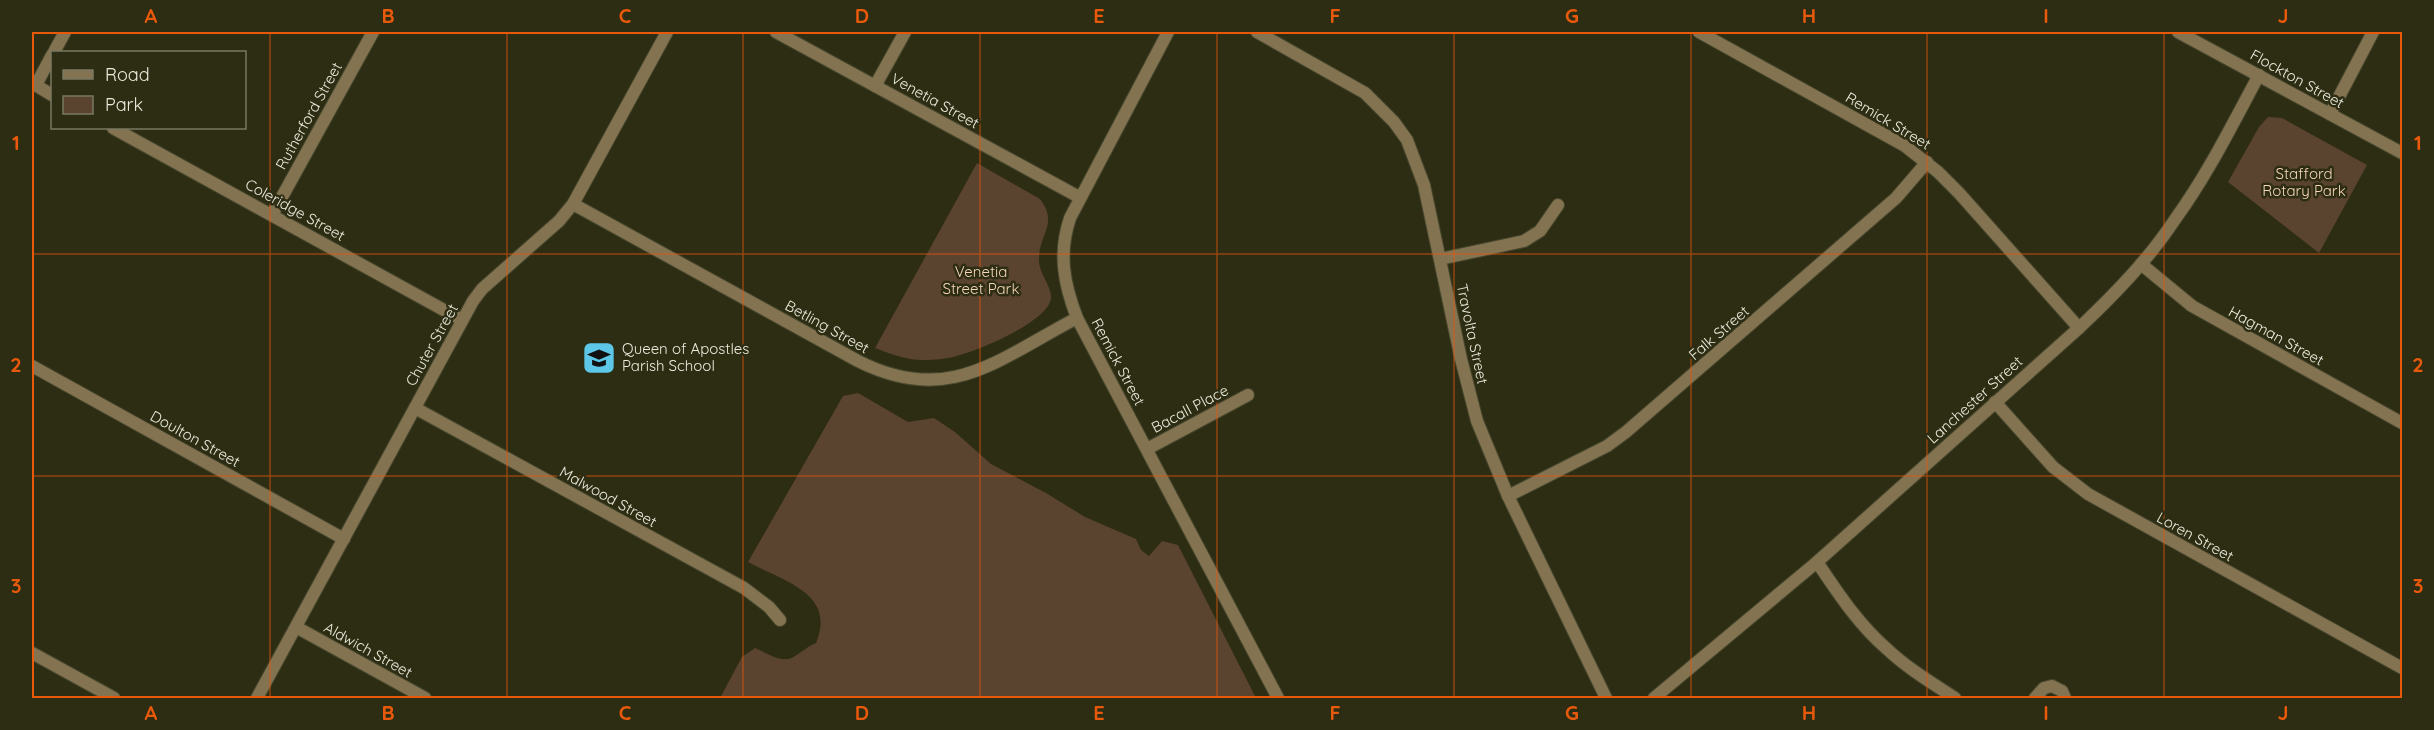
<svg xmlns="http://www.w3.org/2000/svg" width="2434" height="730" viewBox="0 0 2434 730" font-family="Quicksand,sans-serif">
<rect width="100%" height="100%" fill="#2d2d13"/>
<!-- green -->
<g fill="#5a432f">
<path d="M2268 117 2282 118 2367 165 2319 253 2228 182 2259 127Z"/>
<path d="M977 163 1040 199C1059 224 1039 233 1039 259 1038 273 1052 286 1051 298 1049 321 980 350 960 355 949 359 935 360 923 360 906 360 891 354 875 348Z"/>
<path d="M858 393 908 422 934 418 955 432 991 464 1046 493 1085 517 1136 539 1141 550 1149 556 1162 541 1178 545 1256 698H720L742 657 755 648C767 653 783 665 795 656 803 651 807 647 816 643 837 593 782 581 748 562L843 396Z"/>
</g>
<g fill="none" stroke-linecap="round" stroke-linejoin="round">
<!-- street casing -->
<g stroke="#47482f" stroke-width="14">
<g id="street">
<path d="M776 32 1079 197"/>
<path d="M1168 32 1070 218C1058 254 1064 284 1077 318L1278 698"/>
<path d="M1257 32 1365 93 1394 122 1407 140 1424 185 1461 359 1477 421 1508 496 1606 698"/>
<path d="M1699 32 1905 146 1938 172 1959 193 2079 328"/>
<path d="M2178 32 2402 153"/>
<path d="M54 52 65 32"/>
<path d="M32 83 52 95"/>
<path d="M36 85 52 55"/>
<path d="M875 86 905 32"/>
<path d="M2330 114 2373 32"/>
<path d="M113 128 462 320"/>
<path d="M573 204 858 361C949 407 998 359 1077 318"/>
<path d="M272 215 373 32"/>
<path d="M1440 259 1524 241 1540 231 1558 205"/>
<path d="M2141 264 2192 306 2402 423"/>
<path d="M32 366 344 539"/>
<path d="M1995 402 2053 467 2088 494 2402 668"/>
<path d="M415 408 744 588 769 607 780 620"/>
<path d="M1147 449 1248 395"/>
<path d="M1508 496 1607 446 1626 432 1896 198 1927 162"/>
<path d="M1817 562C1838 593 1858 624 1887 649 1907 668 1932 683 1955 698"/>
<path d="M296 627 425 698"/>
<path d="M32 653 114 698"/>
<path d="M257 698 473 301 482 289 559 221 573 204 667 32"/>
<path d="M1654 698 1817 562 2079 328C2115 294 2149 259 2176 218 2208 174 2233 123 2259 75"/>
<path d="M2035 698 2044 688 2052 686 2062 691 2065 698"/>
</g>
</g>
<!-- street -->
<use href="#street" stroke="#847350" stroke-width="12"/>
</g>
<!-- grid -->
<path fill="none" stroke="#e8590c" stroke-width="1.5" stroke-opacity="0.55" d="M270 32V698M507 32V698M743 32V698M980 32V698M1217 32V698M1454 32V698M1691 32V698M1927 32V698M2164 32V698M32 254H2402M32 476H2402"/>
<!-- icons -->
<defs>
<g id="school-square" transform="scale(1.725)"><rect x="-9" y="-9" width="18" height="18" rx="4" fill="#5dc7e8" stroke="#2d2d13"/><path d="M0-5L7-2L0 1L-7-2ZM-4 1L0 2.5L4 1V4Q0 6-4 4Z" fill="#111"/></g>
</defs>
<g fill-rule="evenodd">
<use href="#school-square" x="599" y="358"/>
</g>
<g text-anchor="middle" stroke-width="5" stroke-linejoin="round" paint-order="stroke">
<!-- street labels -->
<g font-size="15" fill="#eaebdc" stroke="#2d2d13">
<text transform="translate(2297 79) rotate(29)" y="5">Flockton Street</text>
<text transform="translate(935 101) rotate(29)" y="5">Venetia Street</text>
<text transform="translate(309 116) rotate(-61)" y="5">Rutherford Street</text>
<text transform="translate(1888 121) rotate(31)" y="5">Remick Street</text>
<text transform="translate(295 210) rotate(29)" y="5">Coleridge Street</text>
<text transform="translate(827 327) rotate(29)" y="5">Betling Street</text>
<text transform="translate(1719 333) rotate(-41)" y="5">Falk Street</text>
<text transform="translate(1472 334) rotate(78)" y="5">Travolta Street</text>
<text transform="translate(2276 336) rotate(29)" y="5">Hagman Street</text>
<text transform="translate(432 345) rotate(-61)" y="5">Chuter Street</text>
<text transform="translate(1118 362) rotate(62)" y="5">Remick Street</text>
<text transform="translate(1975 400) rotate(-42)" y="5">Lanchester Street</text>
<text transform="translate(1190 409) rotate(-28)" y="5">Bacall Place</text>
<text transform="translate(195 439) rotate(29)" y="5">Doulton Street</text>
<text transform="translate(608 497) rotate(29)" y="5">Malwood Street</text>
<text transform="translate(2195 537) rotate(29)" y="5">Loren Street</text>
<text transform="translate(368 650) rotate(29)" y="5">Aldwich Street</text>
</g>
<!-- park labels -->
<g font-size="15" fill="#f7d6b9" stroke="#2d2d13">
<text x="2304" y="179">Stafford<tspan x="2304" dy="17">Rotary Park</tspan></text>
<text x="981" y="277">Venetia<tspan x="981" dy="17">Street Park</tspan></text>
</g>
<!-- poi labels -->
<g font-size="15" fill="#eaebdc" stroke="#2d2d13" text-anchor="start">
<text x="622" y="354">Queen of Apostles<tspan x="622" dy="17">Parish School</tspan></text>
</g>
</g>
<!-- border -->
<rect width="2434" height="730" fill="none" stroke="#2d2d13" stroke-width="66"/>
<!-- legend -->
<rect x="51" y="51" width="195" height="78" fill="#2d2d13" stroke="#797963" stroke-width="1.5"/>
<rect x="63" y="70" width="30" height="9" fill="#847350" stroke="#797963" stroke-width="1.5"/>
<text x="105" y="81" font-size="18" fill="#eaebdc">Road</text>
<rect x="63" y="96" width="30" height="18" fill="#5a432f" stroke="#797963" stroke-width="1.5"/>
<text x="105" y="111" font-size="18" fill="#eaebdc">Park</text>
<rect x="33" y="33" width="2368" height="664" fill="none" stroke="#e8590c" stroke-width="2"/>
<g font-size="20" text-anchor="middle" font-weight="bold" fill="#e8590c">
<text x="151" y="23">A</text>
<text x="388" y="23">B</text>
<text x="625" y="23">C</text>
<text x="862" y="23">D</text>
<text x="1099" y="23">E</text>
<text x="1335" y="23">F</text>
<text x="1572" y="23">G</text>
<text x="1809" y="23">H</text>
<text x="2046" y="23">I</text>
<text x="2283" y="23">J</text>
<text x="16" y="150">1</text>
<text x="2418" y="150">1</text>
<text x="16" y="372">2</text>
<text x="2418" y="372">2</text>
<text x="16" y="593">3</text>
<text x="2418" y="593">3</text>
<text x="151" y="720">A</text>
<text x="388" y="720">B</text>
<text x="625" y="720">C</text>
<text x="862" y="720">D</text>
<text x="1099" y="720">E</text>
<text x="1335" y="720">F</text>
<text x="1572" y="720">G</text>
<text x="1809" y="720">H</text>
<text x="2046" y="720">I</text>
<text x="2283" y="720">J</text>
</g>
</svg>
